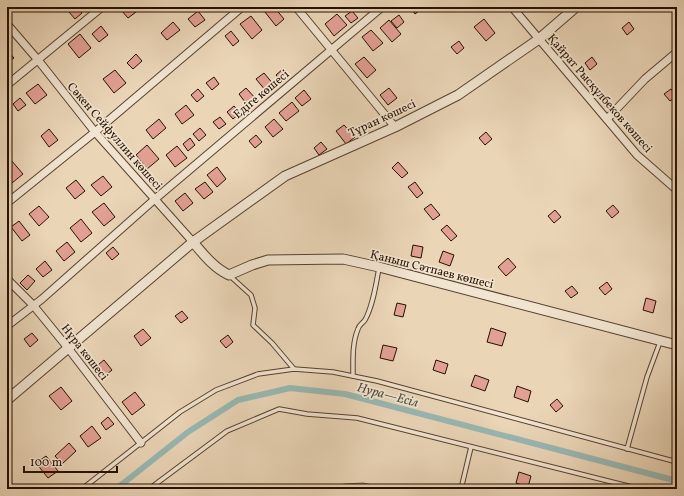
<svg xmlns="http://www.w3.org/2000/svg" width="684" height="496" viewBox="0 0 684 496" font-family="Vollkorn,serif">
<defs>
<pattern id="forest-firs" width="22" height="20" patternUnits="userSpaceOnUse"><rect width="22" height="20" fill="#bbbc8c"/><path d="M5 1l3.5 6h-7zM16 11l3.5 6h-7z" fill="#a1a177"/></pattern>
</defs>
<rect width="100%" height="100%" fill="#ead5b7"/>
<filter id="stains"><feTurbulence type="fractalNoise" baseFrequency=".005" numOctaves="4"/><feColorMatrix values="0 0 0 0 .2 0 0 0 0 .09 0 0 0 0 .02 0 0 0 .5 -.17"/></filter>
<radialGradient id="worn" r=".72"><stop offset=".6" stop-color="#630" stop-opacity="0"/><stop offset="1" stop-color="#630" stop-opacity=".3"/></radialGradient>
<!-- forest -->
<path fill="url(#forest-firs)" stroke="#706646" d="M363 483 390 489H334L344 484Z"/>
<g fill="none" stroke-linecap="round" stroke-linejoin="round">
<!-- canal -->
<path stroke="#98b8b2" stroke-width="6" d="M116 489 188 432 238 400 290 388 345 394 677 481"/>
</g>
<!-- building -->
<g fill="#e29f93" stroke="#261001">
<path d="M75 7H77L82 13 75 19 69 12Z"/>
<path d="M125 7H132L136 12 128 18 121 10Z"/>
<path d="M261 7H274L284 19 276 26Z"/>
<path d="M410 7H422L423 8 415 14Z"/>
<path d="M198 11 205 20 195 27 188 19Z"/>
<path d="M352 11 358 18 351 23 345 16Z"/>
<path d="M337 14 347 25 334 36 325 24Z"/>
<path d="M399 15 404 22 397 28 391 21Z"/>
<path d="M251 16 262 30 252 39 240 24Z"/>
<path d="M484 19 495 33 486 41 474 27Z"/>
<path d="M389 20 401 34 392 42 380 28Z"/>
<path d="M173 22 180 30 167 40 161 33Z"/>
<path d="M629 22 634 29 627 35 622 28Z"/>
<path d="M101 26 108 35 99 42 92 34Z"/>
<path d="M371 30 383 43 373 51 362 37Z"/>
<path d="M231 31 239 41 233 46 225 36Z"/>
<path d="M80 34 91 48 79 58 68 44Z"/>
<path d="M459 41 464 48 457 54 451 47Z"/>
<path d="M7 50 14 58 7 63Z"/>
<path d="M136 54 142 61 133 69 127 63Z"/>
<path d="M364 57 376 70 367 78 355 64Z"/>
<path d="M592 57 597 64 590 70 585 63Z"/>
<path d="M283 69 289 76 282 82 276 75Z"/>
<path d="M115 70 126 83 114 93 103 79Z"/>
<path d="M264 73 274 85 266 91 256 79Z"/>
<path d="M214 77 219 84 212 90 206 83Z"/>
<path d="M38 84 47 95 35 104 26 93Z"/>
<path d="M246 88 256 99 248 106 239 94Z"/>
<path d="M389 88 397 98 388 105 380 95Z"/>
<path d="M198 89 204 96 197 102 191 95Z"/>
<path d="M671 89 677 96 670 101 664 94Z"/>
<path d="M304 90 311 99 302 106 295 98Z"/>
<path d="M20 98 26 105 18 111 13 104Z"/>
<path d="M292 102 299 111 286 121 279 113Z"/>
<path d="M186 105 194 115 182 124 175 114Z"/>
<path d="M234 106 240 113 233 119 227 112Z"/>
<path d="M220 117 226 124 219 129 213 122Z"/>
<path d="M159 119 166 128 153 139 146 130Z"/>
<path d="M274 119 283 129 273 137 265 127Z"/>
<path d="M344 125 355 137 346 144 336 131Z"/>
<path d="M200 128 206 135 199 141 193 134Z"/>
<path d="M49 129 58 140 49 147 41 136Z"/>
<path d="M486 132 492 139 485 145 479 138Z"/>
<path d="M256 135 262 142 255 148 249 141Z"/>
<path d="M190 138 195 145 188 151 183 144Z"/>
<path d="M321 142 327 149 319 155 314 148Z"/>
<path d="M147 145 159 159 147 169 136 155Z"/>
<path d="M177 146 187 158 175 167 166 155Z"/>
<path d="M11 160 23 174 12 183 7 176V163Z"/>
<path d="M398 162 408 173 402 178 392 168Z"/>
<path d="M217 167 226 179 217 187 207 175Z"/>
<path d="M103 176 112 187 101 196 91 185Z"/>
<path d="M76 180 85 191 75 199 66 188Z"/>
<path d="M205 182 213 192 204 199 195 189Z"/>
<path d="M415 182 423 193 417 198 408 187Z"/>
<path d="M185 193 193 203 183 211 175 201Z"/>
<path d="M104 203 115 217 104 226 92 212Z"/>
<path d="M431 204 440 215 433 220 424 209Z"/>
<path d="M613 205 619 212 612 218 606 211Z"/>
<path d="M39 206 49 217 39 226 29 214Z"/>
<path d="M555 210 561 217 554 223 548 216Z"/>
<path d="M81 219 92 233 81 242 70 228Z"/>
<path d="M19 221 30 235 22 241 11 227Z"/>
<path d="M447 225 457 236 451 241 441 230Z"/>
<path d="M67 242 75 252 64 261 56 251Z"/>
<path d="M413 245 423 247 421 258 411 256Z"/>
<path d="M113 247 119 254 112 260 106 253Z"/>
<path d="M443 251 454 255 450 266 439 262Z"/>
<path d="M508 258 516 267 506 276 498 267Z"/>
<path d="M45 261 52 270 43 277 36 269Z"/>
<path d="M28 275 35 281 27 290 20 283Z"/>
<path d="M607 282 612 289 605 295 599 288Z"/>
<path d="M572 286 578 293 571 298 565 291Z"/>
<path d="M646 298 656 301 653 313 643 310Z"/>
<path d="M397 303 406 305 403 317 394 315Z"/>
<path d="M182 311 188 318 181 323 175 316Z"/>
<path d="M491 328 506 333 502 346 487 342Z"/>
<path d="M143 329 151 338 141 346 134 336Z"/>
<path d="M32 333 38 340 30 347 24 339Z"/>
<path d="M228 335 233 342 226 348 220 341Z"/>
<path d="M383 345 397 348 393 361 380 358Z"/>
<path d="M104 360 112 370 101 379 93 369Z"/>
<path d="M436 360 448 364 445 374 433 370Z"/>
<path d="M475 375 489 380 485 391 471 386Z"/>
<path d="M517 386 531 391 528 402 514 397Z"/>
<path d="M61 387 72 401 61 410 49 396Z"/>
<path d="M135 392 145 405 132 415 122 402Z"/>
<path d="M557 399 563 406 556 412 550 405Z"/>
<path d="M108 417 114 424 106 430 101 423Z"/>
<path d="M92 426 101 438 88 447 80 436Z"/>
<path d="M69 443 76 451 62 464 55 456Z"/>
<path d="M46 456 58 471 48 478 36 463Z"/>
<path d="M519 472 531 476 528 487 516 483Z"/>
</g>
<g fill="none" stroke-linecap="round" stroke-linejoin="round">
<!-- service casing -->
<g stroke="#57412e" stroke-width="5.5">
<g id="service">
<path d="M230 276 251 295 255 308 253 325 272 343 294 369"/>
<path d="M353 376C353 361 352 343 358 329 359 325 363 323 365 320 373 306 376 284 379 268"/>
<path d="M627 449 647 377 660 342"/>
<path d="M82 489 180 412 216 390 258 374 294 369 333 372 377 381 677 462"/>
<path d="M149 489 227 431 279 409 307 414 357 418 640 489"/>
<path d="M461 489 471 447"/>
</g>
</g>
<!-- minor casing -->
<g stroke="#57412e" stroke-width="9">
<g id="minor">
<path d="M296 7 395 127"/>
<path d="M512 7 637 155 677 190"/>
<path d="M7 24 38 60 95 132 193 242"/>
<path d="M7 85 102 7"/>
<path d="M607 119 645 79 677 52"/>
<path d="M7 203 95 132 242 7"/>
<path d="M7 279 33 305 68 348 141 443"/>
<path d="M7 326 42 299 155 199 382 7"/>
</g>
</g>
<!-- tertiary casing -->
<g stroke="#57412e" stroke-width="11">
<g id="tertiary">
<path d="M193 242C204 255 214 268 229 275L252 265 268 260 343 259 379 267 677 345"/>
<path d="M7 400 193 242 285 176 395 127 458 95 539 39 576 7"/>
</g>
</g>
<!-- service -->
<use href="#service" stroke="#f1e4d0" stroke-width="3.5"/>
<!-- minor -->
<use href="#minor" stroke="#f1e4d0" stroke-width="7"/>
<!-- tertiary -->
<use href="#tertiary" stroke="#f1e4d0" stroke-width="9"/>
</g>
<g text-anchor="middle" stroke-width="3.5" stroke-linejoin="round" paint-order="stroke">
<!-- street labels -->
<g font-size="12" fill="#261001" stroke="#f1e4d0">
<text transform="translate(600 93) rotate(49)" y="4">Қайрат Рысқұлбеков көшесі</text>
<text transform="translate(261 94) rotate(-40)" y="4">Едіге көшесі</text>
<text transform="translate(382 118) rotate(-25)" y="4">Тұран көшесі</text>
<text transform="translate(115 136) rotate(49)" y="4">Сәкен Сейфуллин көшесі</text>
<text transform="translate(432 269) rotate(14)" y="4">Қаныш Сәтпаев көшесі</text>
<text transform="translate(85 352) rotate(52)" y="4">Нұра көшесі</text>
</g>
<!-- water labels -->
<g font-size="13" font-style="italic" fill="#4e4b3f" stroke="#f1e4d0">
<text transform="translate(388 394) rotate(15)" y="5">Нура—Есіл</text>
</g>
</g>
<!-- margin -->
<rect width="684" height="496" fill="none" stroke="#ead5b7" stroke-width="24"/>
<rect x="8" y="8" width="668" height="480" fill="none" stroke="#261001" stroke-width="2"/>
<rect x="12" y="12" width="660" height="472" fill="none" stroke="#261001"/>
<!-- scale -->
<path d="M24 466v6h93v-6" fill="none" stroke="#261001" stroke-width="2"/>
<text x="30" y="466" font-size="12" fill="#261001" stroke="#f1e4d0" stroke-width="3" paint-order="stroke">100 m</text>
<rect width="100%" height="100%" filter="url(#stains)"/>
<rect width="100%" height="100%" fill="url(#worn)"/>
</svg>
